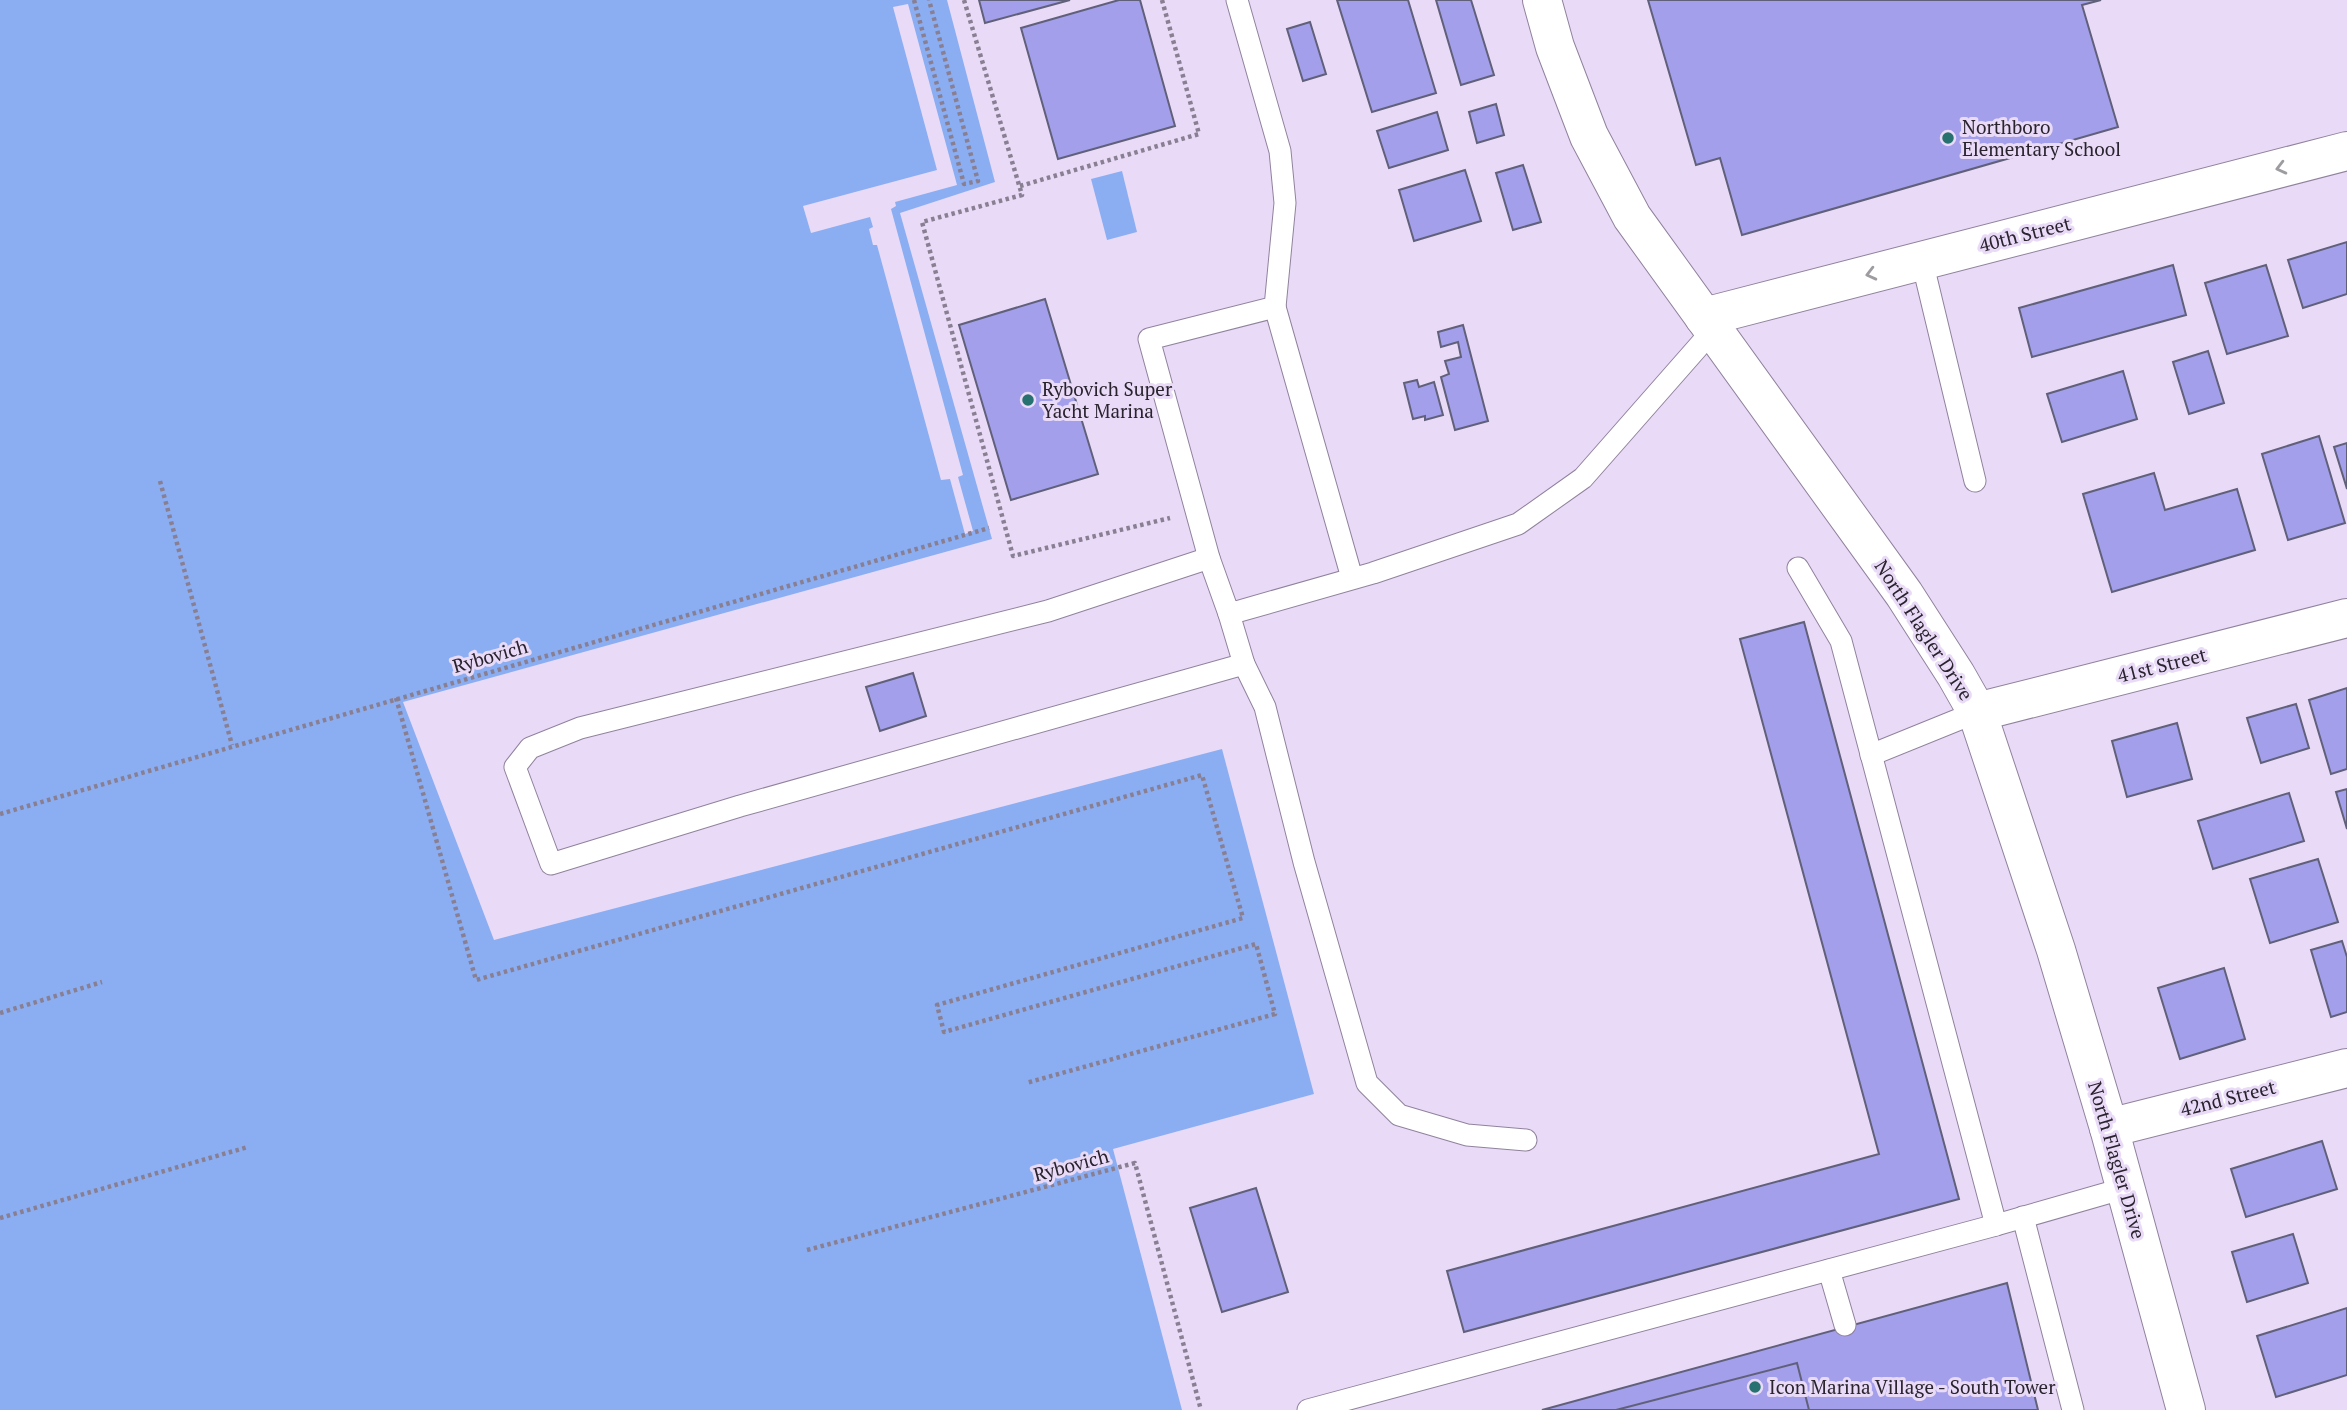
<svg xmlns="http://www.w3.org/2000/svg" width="2347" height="1410" viewBox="0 0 2347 1410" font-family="'PT Serif',serif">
<rect width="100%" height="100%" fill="#e9dbf7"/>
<!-- water -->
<g fill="#8baef3">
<path d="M0 0H947L995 182 900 213 992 539 403 702 494 940 1222 749 1314 1094 1113 1149 1182 1410H0Z"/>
<path d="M1122 171 1137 232 1107 240 1091 179Z"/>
</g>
<!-- pier -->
<path fill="#e9dbf7" d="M908 4 957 185 895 202 896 206 891 209 963 475 958 477 973 531 965 534 950 479 941 480 877 245H873L869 229 873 227 870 217 811 233 803 206 937 170 893 7Z"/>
<!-- building -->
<g fill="#a39fea" stroke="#61607b" stroke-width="2">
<path d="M979 0H1070L985 23Z"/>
<path d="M1119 0H1140L1175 126 1058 159 1021 28Z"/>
<path d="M1337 0H1408L1436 93 1372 112Z"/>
<path d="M1436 0H1471L1494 75 1461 85Z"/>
<path d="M1648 0H2101L2082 5 2118 127 1742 235 1720 158 1696 165Z"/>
<path d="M1310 22 1326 74 1303 81 1287 29Z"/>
<path d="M1496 104 1504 135 1477 143 1469 112Z"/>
<path d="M1437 112 1448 150 1389 168 1377 131Z"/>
<path d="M1523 165 1541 222 1513 230 1496 173Z"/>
<path d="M1465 170 1481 221 1414 241 1399 190Z"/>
<path d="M2347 242V294L2303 308 2288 260Z"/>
<path d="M2173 265 2186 315 2032 357 2019 308Z"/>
<path d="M2266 265 2288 336 2227 354 2205 283Z"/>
<path d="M1045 299 1098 474 1011 500 959 325Z"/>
<path d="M1463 325 1488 421 1455 430 1441 377 1449 374 1445 361 1461 357 1458 342 1441 347 1438 332Z"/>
<path d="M2208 351 2224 403 2189 414 2173 362Z"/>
<path d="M2123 371 2137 419 2062 442 2047 394Z"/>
<path d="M1417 380 1419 387 1434 382 1443 415 1425 420V416L1413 419 1404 383Z"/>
<path d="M2319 436 2345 523 2288 540 2262 454Z"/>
<path d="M2347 443V489L2334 447Z"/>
<path d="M2154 473 2165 510 2237 489 2255 550 2112 592 2083 494Z"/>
<path d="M1804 622 1959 1199 1464 1332 1447 1271 1879 1154 1740 639Z"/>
<path d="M913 673 926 716 880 731 866 687Z"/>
<path d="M2347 688V769L2331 774 2309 700Z"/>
<path d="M2296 704 2309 748 2261 763 2247 718Z"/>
<path d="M2177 723 2192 779 2127 797 2112 741Z"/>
<path d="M2347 789V829L2336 792Z"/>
<path d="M2289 793 2304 841 2213 869 2198 821Z"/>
<path d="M2318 859 2338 922 2270 943 2250 879Z"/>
<path d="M2342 941 2347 957V1012L2331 1017 2311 950Z"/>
<path d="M2224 968 2245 1039 2180 1059 2158 988Z"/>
<path d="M2322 1141 2337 1189 2246 1217 2231 1169Z"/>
<path d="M1256 1188 1288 1292 1222 1312 1190 1208Z"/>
<path d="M2293 1234 2308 1283 2247 1302 2232 1252Z"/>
<path d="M2007 1283 2038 1410H1542Z"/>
<path d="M2347 1308V1375L2276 1397 2257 1336Z"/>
<path d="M1797 1363 1809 1410H1616Z"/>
</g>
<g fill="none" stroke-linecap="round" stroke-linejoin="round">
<!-- service casing -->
<g stroke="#90829d" stroke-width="23">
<g id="service">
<path d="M1237 0 1280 151 1285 203 1275 307 1149 339 1209 558 1229 614 1373 573 1518 524 1583 478 1713 330"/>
<path d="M1922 261 1975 481"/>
<path d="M1275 307 1352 578"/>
<path d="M1209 558 1048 611 580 728 530 748 515 767 551 864 740 806 1244 664 1229 614"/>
<path d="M1798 568 1841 641 1996 1225 2125 1188"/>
<path d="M1244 664 1265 707 1304 862 1367 1083 1399 1115 1467 1135 1526 1140"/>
<path d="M1871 755 1977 712"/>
<path d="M2023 1217 2073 1410"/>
<path d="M1829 1270 1845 1325"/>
<path d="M1308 1410 1996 1225"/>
</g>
</g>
<!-- minor casing -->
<g stroke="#90829d" stroke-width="40">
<g id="minor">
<path d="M1704 317 2347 151"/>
<path d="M1977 712 2347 618"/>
<path d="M2109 1128 2347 1068"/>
</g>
</g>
<!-- tertiary casing -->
<g stroke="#90829d" stroke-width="40">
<path id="tertiary" d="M1542 0 1555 47 1589 136 1632 217 1904 594 1956 675 1977 712 2056 950 2109 1128 2186 1410"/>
</g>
<!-- path -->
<g stroke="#897f93" stroke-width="4.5" stroke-dasharray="3.5 3.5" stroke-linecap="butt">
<path d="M914 0 964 184 978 181 929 0"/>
<path d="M964 0 1022 195 922 222 1013 556 1170 518"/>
<path d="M1020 186 1199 134 1162 0"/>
<path d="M160 481 232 745"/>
<path d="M396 698 476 980 1202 775 1243 918 937 1005 944 1032 1256 944 1275 1014 1026 1083"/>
<path d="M0 814 989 528"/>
<path d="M0 1013 102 982"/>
<path d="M0 1218 248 1147"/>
<path d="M807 1250 1135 1163 1201 1410"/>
</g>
<!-- service -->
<use href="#service" stroke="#fff" stroke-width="21"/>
<!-- minor -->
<use href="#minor" stroke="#fff" stroke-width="38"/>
<!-- tertiary -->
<use href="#tertiary" stroke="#fff" stroke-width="38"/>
</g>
<!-- one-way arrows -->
<defs><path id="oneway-chevron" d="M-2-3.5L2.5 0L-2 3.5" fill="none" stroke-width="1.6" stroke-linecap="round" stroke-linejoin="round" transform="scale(1.75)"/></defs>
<g stroke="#9f9ca1">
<use href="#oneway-chevron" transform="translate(2281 168) rotate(166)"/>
<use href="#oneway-chevron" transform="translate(1871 274) rotate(166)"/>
</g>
<!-- markers -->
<g fill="#277171" stroke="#e9dbf7" stroke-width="2.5">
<circle cx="1948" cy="138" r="7"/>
<circle cx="1028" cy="400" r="7"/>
<circle cx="1755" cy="1387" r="7"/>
</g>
<g text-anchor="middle" stroke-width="6" stroke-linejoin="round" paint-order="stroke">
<!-- poi labels -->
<g font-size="19" fill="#29232e" stroke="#e9dbf7" text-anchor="start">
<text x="1962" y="134">Northboro<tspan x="1962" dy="22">Elementary School</tspan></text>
<text x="1042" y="396">Rybovich Super<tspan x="1042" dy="22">Yacht Marina</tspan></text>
<text x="1769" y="1394">Icon Marina Village - South Tower</text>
</g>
<!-- street labels -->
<g font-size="19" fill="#29232e" stroke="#e9dbf7">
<text transform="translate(2025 234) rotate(-14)" y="7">40th Street</text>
<text transform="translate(1924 630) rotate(57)" y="7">North Flagler Drive</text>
<text transform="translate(490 656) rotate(-16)" y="7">Rybovich</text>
<text transform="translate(2162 665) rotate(-14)" y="7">41st Street</text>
<text transform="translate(2228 1098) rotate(-14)" y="7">42nd Street</text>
<text transform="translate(2117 1160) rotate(74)" y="7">North Flagler Drive</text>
<text transform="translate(1071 1165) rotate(-15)" y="7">Rybovich</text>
</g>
</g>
</svg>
